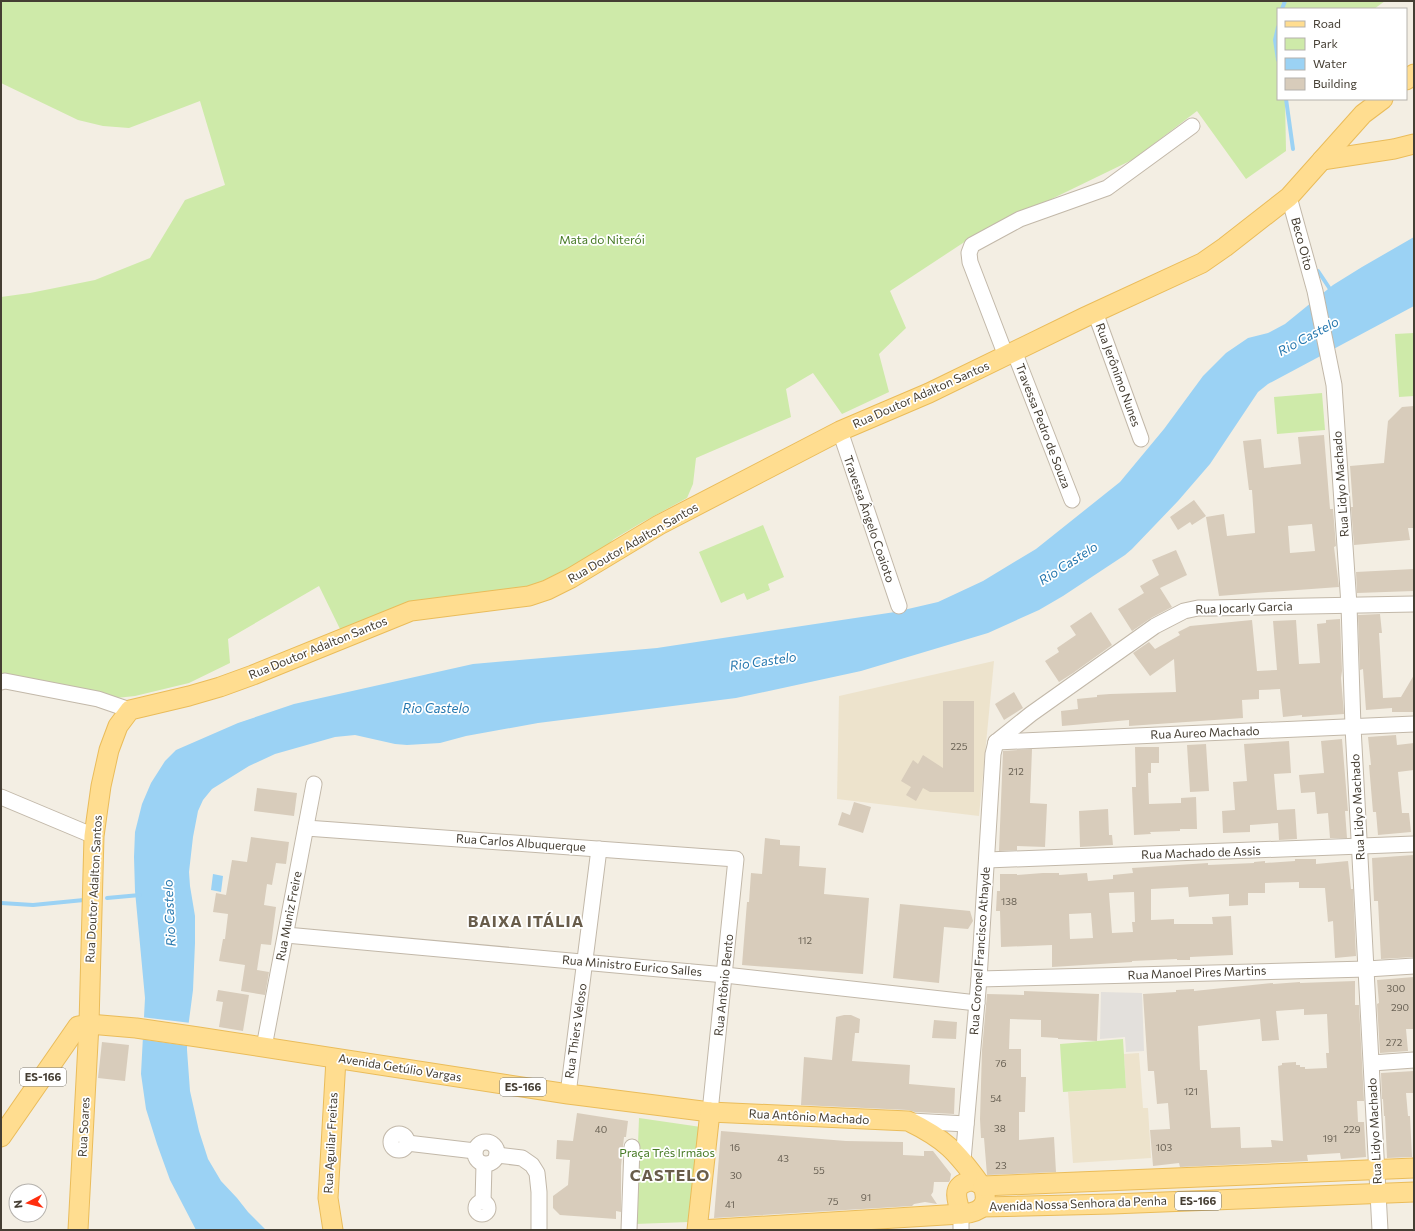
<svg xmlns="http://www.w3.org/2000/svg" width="1415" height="1231" viewBox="0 0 1415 1231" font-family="Commissioner,sans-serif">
<rect width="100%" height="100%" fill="#f3eee3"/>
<!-- education -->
<g fill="#ede3cc">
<path d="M994 661 979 816 837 799 839 696Z"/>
<path d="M1139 1053 1143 1108H1148L1151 1158 1073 1163 1068 1092 1126 1088 1124 1054Z"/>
</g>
<!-- green -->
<g fill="#ceeaa9">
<path d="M1 1H1385L1374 9H1278V99H1285L1286 151 1246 179 1197 111 1134 159 969 239 890 291 906 328 879 354 889 392 842 414 813 373 786 389 791 417 696 458 693 484 687 498 641 523 614 539 599 553 553 581 341 631 319 586 228 639 230 663 189 683 135 696 116 698 1 673V297L30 293 95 280 150 258 185 200 225 185 200 101 129 128 103 126 78 120 1 83Z"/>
<path d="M1414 333V396L1399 397 1395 334Z"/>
<path d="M1322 393 1325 430 1277 434 1274 397Z"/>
<path d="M763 525 784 577 768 584 770 590 747 600 744 593 721 603 699 552Z"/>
<path d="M1123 1039 1126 1088 1063 1092 1060 1044Z"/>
<path d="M639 1118 701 1127 689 1222 635 1224Z"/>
</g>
<!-- parking -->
<path fill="#e3e0dc" d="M1101 992 1142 993 1144 1051 1126 1052 1125 1037 1100 1039Z"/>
<!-- water -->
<g fill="#9bd2f4">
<path d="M1414 237V306L1268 384 1258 392 1210 464 1178 501 1132 549 1125 555 1063 596 1039 610 988 633 861 671 736 698 538 723 466 736 440 743 407 745 395 744 355 735 335 737 275 754 249 766 212 789 203 800 198 811 193 837 189 872 190 886 195 916V943L193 990 187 1036V1050L190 1091 199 1131 208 1159 221 1181 237 1198 248 1212 266 1230H196L170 1180 157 1144 146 1109 141 1074 145 998 135 891 134 857 135 832 142 804 151 783 165 761 176 750 238 723 294 704 473 664 657 648 895 612 938 602 983 581 1036 549 1120 482 1164 429 1203 376 1226 353 1248 338 1268 333 1285 324 1333 285 1362 267Z"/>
<path d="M213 874 223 876 221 892 211 890Z"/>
</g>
<!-- pier -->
<path fill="#f3eee3" d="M141 1017 191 1023 189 1046 140 1039Z"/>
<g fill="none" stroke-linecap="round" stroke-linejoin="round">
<!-- stream -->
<g stroke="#9bd2f4" stroke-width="4">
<path d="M1282 9 1285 1"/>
<path d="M1278 27 1275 40 1278 60"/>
<path d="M1286 99 1293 149"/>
<path d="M1318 271 1332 292"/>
<path d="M107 898 140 895"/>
<path d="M1 903 33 905 84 900"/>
</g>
</g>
<!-- building -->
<g fill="#d8ccbb" fill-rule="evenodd">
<path d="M1414 406V528H1408L1410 540 1354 545 1351 507H1353L1350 466 1384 463 1388 421 1402 407Z"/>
<path d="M1324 435 1330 509H1333L1336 546 1334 547 1339 587 1255 593 1219 596 1206 517 1224 514 1227 536 1255 533 1252 490H1249L1243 441 1261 439 1264 468 1301 464 1298 437ZM1312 524 1315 551 1290 553 1288 526Z"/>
<path d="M1194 500 1206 516 1192 525 1190 522 1178 530 1170 517Z"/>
<path d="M1176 550 1187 575 1160 588 1172 607 1151 618 1132 631 1118 609 1144 593 1140 586 1159 575 1152 560Z"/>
<path d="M1414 569V591L1357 593 1356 572Z"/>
<path d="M1091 612 1112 645 1073 673 1059 682 1045 661 1059 652 1057 648 1076 635 1070 626Z"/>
<path d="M1380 614 1382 633H1379L1383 698 1401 697 1414 675V712H1392V708L1366 710 1363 669 1360 670 1358 615Z"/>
<path d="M1340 619 1342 671 1341 678 1344 714 1302 717V715L1283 717 1280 689 1259 690V699L1242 700 1243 718 1129 726V720L1062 726 1061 711 1078 709 1077 699 1097 697V695L1110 694 1176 692 1174 659 1150 676 1133 653 1149 642 1155 649 1180 635 1178 632 1190 626 1252 620 1257 671 1277 670 1273 621 1296 620 1299 664 1320 663 1317 624 1326 623V620Z"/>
<path d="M1014 692 1023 708 1004 720 995 704Z"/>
<path d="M943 701H974V792H930L923 788 916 801 906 795 911 787 901 781 913 760 918 764 923 755 943 768Z"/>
<path d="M1396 735 1397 745 1414 743V770L1398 772 1402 813H1409L1411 832 1378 835 1376 812H1373L1369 765H1371L1368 737Z"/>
<path d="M1342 739 1348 811H1345L1347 838H1330L1328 813 1317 814 1315 792 1301 793 1299 775 1324 773 1321 741Z"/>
<path d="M1289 741 1291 773 1274 774 1277 810 1295 809 1297 839 1279 840 1278 823 1250 825V832L1223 833 1222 811 1235 810 1233 782 1247 781 1244 744Z"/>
<path d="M1206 744 1209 791 1190 792 1187 745Z"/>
<path d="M1135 747H1159V763H1151V773H1148L1149 804 1181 803V798L1196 797 1197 829H1180V831L1150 832 1151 834 1134 835 1132 787H1136Z"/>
<path d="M1032 749 1030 803 1047 804 1045 847 1017 846V850L999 851 1003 751Z"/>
<path d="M257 788 297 793 294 816 254 811Z"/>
<path d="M854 802 871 807 863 833 838 825 842 812 850 815Z"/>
<path d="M1108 809 1109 835H1112L1113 845 1080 847 1079 811Z"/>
<path d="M251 837 289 842 286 864 276 863 272 885 267 884 264 905 276 907 271 945 261 944 257 970 269 972 265 995 241 991 245 965 219 961 223 939H225L228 914 213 912 216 893 226 895 232 860 247 862Z"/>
<path d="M765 838 780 840V845L800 846 799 866 826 868 824 894 869 898 863 974 742 965 747 902H749L751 873 762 874Z"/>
<path d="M1414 855V957L1381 959 1378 901H1374L1372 858Z"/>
<path d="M1295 859H1316V864L1348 861 1351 889H1353L1356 956 1335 958 1333 921 1328 922 1325 888H1299V882L1265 883V893H1248V905L1229 906V894L1189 897 1188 887 1151 889V920L1174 919V924H1213L1212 917 1231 916 1233 955 1190 957V960H1177V959L1132 961V962L1052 967V945L1001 947 1000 911H996L997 891H1000V874H1017V875L1043 873H1059V875L1087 873 1088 881 1113 879V875L1133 873 1132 868 1208 863V865L1254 863V862L1265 861V863L1295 861ZM1134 892 1135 922H1132L1133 932 1112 933 1109 893ZM1091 913 1093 938 1070 939 1069 914Z"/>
<path d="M900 904 970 911 973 921 968 929 944 927 939 983 893 978Z"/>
<path d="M1414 977V1029H1406L1408 1051 1380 1053 1377 1004 1379 1003 1377 980Z"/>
<path d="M1355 981V1005H1359L1364 1101H1357L1358 1122H1364L1366 1157 1341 1159 1340 1153 1307 1155 1308 1161 1180 1167 1179 1163 1153 1166 1150 1130 1170 1129 1168 1103 1157 1104 1154 1071H1148L1143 994 1176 992V990L1194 989V991L1273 983V984L1300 982V983ZM1304 1009V1015L1327 1014 1329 1053H1326L1327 1068 1305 1069V1067H1300V1065H1296V1062L1282 1063V1065L1278 1066 1283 1141 1271 1140 1272 1147 1241 1148 1240 1127 1211 1128 1207 1070H1200L1198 1026 1260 1019 1262 1041 1279 1040 1276 1011Z"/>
<path d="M218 990 249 995 243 1031 219 1027 223 1002 216 1001Z"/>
<path d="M1024 991 1099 994 1097 1041 1058 1039V1038L1041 1037V1020L1010 1019 1009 1049H1021V1077H1026L1025 1112H1019V1140L1054 1137 1056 1172 987 1175 984 1138H981L980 1119 982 1050 987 994 1024 995Z"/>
<path d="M844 1015H851L860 1019 859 1033H855L852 1061 910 1065 909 1084 955 1088 954 1114 915 1112 908 1110 801 1105 804 1057 832 1060 836 1017Z"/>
<path d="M934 1020 957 1022 956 1039 932 1038Z"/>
<path d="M102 1042 129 1045 125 1081 98 1078Z"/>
<path d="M1414 1071V1093H1406L1408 1116H1410L1412 1157 1387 1158 1385 1116H1384L1383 1099H1382L1381 1073Z"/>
<path d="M577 1113 628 1121 626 1137H624L621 1166V1212L616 1211V1219L560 1215 553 1208V1196L568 1185 570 1160 556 1159 557 1140 573 1141Z"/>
<path d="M721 1131 846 1141 903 1142V1155L924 1156V1151H933L951 1174 950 1180 949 1182H934L933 1192 931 1195 937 1204 925 1202 914 1204 912 1206 714 1218Z"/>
</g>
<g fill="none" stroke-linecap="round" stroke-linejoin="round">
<!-- minor casing -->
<g stroke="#c2b8a9" stroke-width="17">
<g id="minor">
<path d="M1289 197 1315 291 1334 385 1349 605 1353 727 1380 1230"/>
<path d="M1095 312 1141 439"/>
<path d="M1014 351 1072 500"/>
<path d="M1006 356 970 262 969 253 972 245 1020 219 1107 188 1192 126"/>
<path d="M840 431 899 606"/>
<path d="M1 682 5 681 98 699 130 710"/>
<path d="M996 742 1031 714 1155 626 1184 611 1198 608H1212L1414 604"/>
<path d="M996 742 1414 724"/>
<path d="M1 797 94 836"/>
<path d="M306 828 736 859 710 1112"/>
<path d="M987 860 1414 844"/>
<path d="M286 935 725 975 977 1003"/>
<path d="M979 979 1367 969 1414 966"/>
<path d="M264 1047 314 784"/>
<path d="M1372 1063 1414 1060"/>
<path d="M568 1094 599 849"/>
<path d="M911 1121 966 1124"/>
<circle cx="399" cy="1142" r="8"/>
<circle cx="486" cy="1153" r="11"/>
<path d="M407 1143 475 1151"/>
<path d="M497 1155 522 1158 532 1165 537 1173 539 1192V1230"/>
<path d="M963 1160 979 979 993 754 996 742"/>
<circle cx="482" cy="1208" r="6"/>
<path d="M483 1202 484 1165"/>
<path d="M629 1230 632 1147"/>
<path d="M961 1230V1214"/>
</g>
</g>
<!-- major casing -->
<g stroke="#eabc5a" stroke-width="21">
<g id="major">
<path d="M1406 80 1414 74"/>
<path d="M1322 160 1394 149 1414 144"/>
<path d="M1 1137 78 1026 89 1024 136 1028 198 1037 568 1094 710 1112 908 1121C945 1139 956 1151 980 1184"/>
<path d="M971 1181 976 1182 983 1186C990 1206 980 1213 961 1214 957 1200 950 1185 971 1181Z"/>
<path d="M983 1186 1414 1168"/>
<path d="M982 1207 1112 1204 1414 1192"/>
<path d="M78 1230 89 1024 94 836 101 786 109 750 118 726 130 710 189 696 220 687 253 675 411 611 529 596 547 590 571 578 659 525 840 431 929 393 1085 317 1202 263 1225 247 1289 197 1363 114 1383 99"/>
<path d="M333 1230 328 1198 336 1059"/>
<path d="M697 1230 710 1112"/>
<path d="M700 1230 961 1214"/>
</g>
</g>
<!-- minor -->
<use href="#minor" stroke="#fff" stroke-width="15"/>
<!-- major -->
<use href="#major" stroke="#ffdd90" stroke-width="19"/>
</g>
<g text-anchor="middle" stroke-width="3.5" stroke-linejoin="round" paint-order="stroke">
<!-- number labels -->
<g font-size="10" fill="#6a6255">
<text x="959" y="750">225</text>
<text x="1016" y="775">212</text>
<text x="1009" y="905">138</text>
<text x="805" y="944">112</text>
<text x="1396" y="992">300</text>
<text x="1400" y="1011">290</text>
<text x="1394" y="1046">272</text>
<text x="1001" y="1067">76</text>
<text x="1191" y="1095">121</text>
<text x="996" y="1102">54</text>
<text x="1000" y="1132">38</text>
<text x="601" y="1133">40</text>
<text x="1352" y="1133">229</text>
<text x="1330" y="1142">191</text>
<text x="735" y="1151">16</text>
<text x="1164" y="1151">103</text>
<text x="783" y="1162">43</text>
<text x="1001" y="1169">23</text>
<text x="819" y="1174">55</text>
<text x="736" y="1179">30</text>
<text x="866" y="1201">91</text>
<text x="833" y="1205">75</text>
<text x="730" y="1208">41</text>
</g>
<!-- shield labels -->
<g fill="#fff" stroke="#7d7870" stroke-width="1">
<rect x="20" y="1068" width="46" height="18" rx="3"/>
<rect x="500" y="1078" width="46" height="18" rx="3"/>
<rect x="1175" y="1192" width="46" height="18" rx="3"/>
</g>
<g font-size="11" font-weight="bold" fill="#453e33">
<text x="43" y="1081">ES-166</text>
<text x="523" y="1091">ES-166</text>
<text x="1198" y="1205">ES-166</text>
</g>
<!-- park labels -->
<g font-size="12" fill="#467a24" stroke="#fff">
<text x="602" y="244">Mata do Niterói</text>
<text x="667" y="1157">Praça Três Irmãos</text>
</g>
<!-- street labels -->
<g font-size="12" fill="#453e33" stroke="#fff">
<text transform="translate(1302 244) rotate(75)" y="4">Beco Oito</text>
<text transform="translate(1118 375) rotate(70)" y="4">Rua Jerônimo Nunes</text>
<text transform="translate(921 395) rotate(-24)" y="4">Rua Doutor Adalton Santos</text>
<text transform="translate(1043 426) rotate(69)" y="4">Travessa Pedro de Souza</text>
<text transform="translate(1341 484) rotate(-94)" y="4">Rua Lidyo Machado</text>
<text transform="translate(869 519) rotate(71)" y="4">Travessa Ângelo Coaioto</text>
<text transform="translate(633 543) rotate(-30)" y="4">Rua Doutor Adalton Santos</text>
<text transform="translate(1244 608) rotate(-2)" y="4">Rua Jocarly Garcia</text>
<text transform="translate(318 648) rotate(-22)" y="4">Rua Doutor Adalton Santos</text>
<text transform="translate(1205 733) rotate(-2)" y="4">Rua Aureo Machado</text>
<text transform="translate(1358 807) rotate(-93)" y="4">Rua Lidyo Machado</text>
<text transform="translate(521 843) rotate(4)" y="4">Rua Carlos Albuquerque</text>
<text transform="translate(1201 853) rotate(-2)" y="4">Rua Machado de Assis</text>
<text transform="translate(94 889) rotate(-87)" y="4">Rua Doutor Adalton Santos</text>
<text transform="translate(289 916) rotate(-79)" y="4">Rua Muniz Freire</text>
<text transform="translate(980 951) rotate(-86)" y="4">Rua Coronel Francisco Athayde</text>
<text transform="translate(632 966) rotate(5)" y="4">Rua Ministro Eurico Salles</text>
<text transform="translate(1197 973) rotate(-2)" y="4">Rua Manoel Pires Martins</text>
<text transform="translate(724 985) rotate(-84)" y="4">Rua Antônio Bento</text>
<text transform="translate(576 1031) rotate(-82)" y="4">Rua Thiers Veloso</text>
<text transform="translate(400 1068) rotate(9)" y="4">Avenida Getúlio Vargas</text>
<text transform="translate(809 1117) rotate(3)" y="4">Rua Antônio Machado</text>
<text transform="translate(84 1127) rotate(-87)" y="4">Rua Soares</text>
<text transform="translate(1375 1131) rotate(-93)" y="4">Rua Lidyo Machado</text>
<text transform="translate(331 1143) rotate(-87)" y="4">Rua Aguilar Freitas</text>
<text transform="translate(1078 1204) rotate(-2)" y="4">Avenida Nossa Senhora da Penha</text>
</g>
<!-- water labels -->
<g font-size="13" font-style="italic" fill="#2678af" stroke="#fff">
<text transform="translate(1308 336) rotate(-28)" y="5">Rio Castelo</text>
<text transform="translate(1068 563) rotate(-33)" y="5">Rio Castelo</text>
<text transform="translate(763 661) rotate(-8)" y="5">Rio Castelo</text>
<text x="436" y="713">Rio Castelo</text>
<text transform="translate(169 913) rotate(-93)" y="5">Rio Castelo</text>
</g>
<!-- district labels -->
<g font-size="16" font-weight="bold" letter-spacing="1" fill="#685c4a" stroke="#fff">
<text x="526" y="927">BAIXA ITÁLIA</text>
<text x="670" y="1181">CASTELO</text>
</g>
</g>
<!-- border -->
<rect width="1415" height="1231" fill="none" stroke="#453e33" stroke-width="4"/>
<!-- legend -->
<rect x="1277" y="8" width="130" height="92" fill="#ffffff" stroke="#b5b2ad"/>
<rect x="1285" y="21" width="20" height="6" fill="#ffdd90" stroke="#b5b2ad"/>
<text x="1313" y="28" font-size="12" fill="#453e33">Road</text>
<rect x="1285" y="38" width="20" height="12" fill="#ceeaa9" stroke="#b5b2ad"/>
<text x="1313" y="48" font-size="12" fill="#453e33">Park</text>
<rect x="1285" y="58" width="20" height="12" fill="#9bd2f4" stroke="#b5b2ad"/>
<text x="1313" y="68" font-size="12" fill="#453e33">Water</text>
<rect x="1285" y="78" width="20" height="12" fill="#d8ccbb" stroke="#b5b2ad"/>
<text x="1313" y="88" font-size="12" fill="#453e33">Building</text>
<!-- north arrow -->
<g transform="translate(28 1203) rotate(263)"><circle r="19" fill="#ffffff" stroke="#b5b2ad"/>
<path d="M0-3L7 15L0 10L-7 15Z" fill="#ff2e0e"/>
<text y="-6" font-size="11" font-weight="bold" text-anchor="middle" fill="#453e33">N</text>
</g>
</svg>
